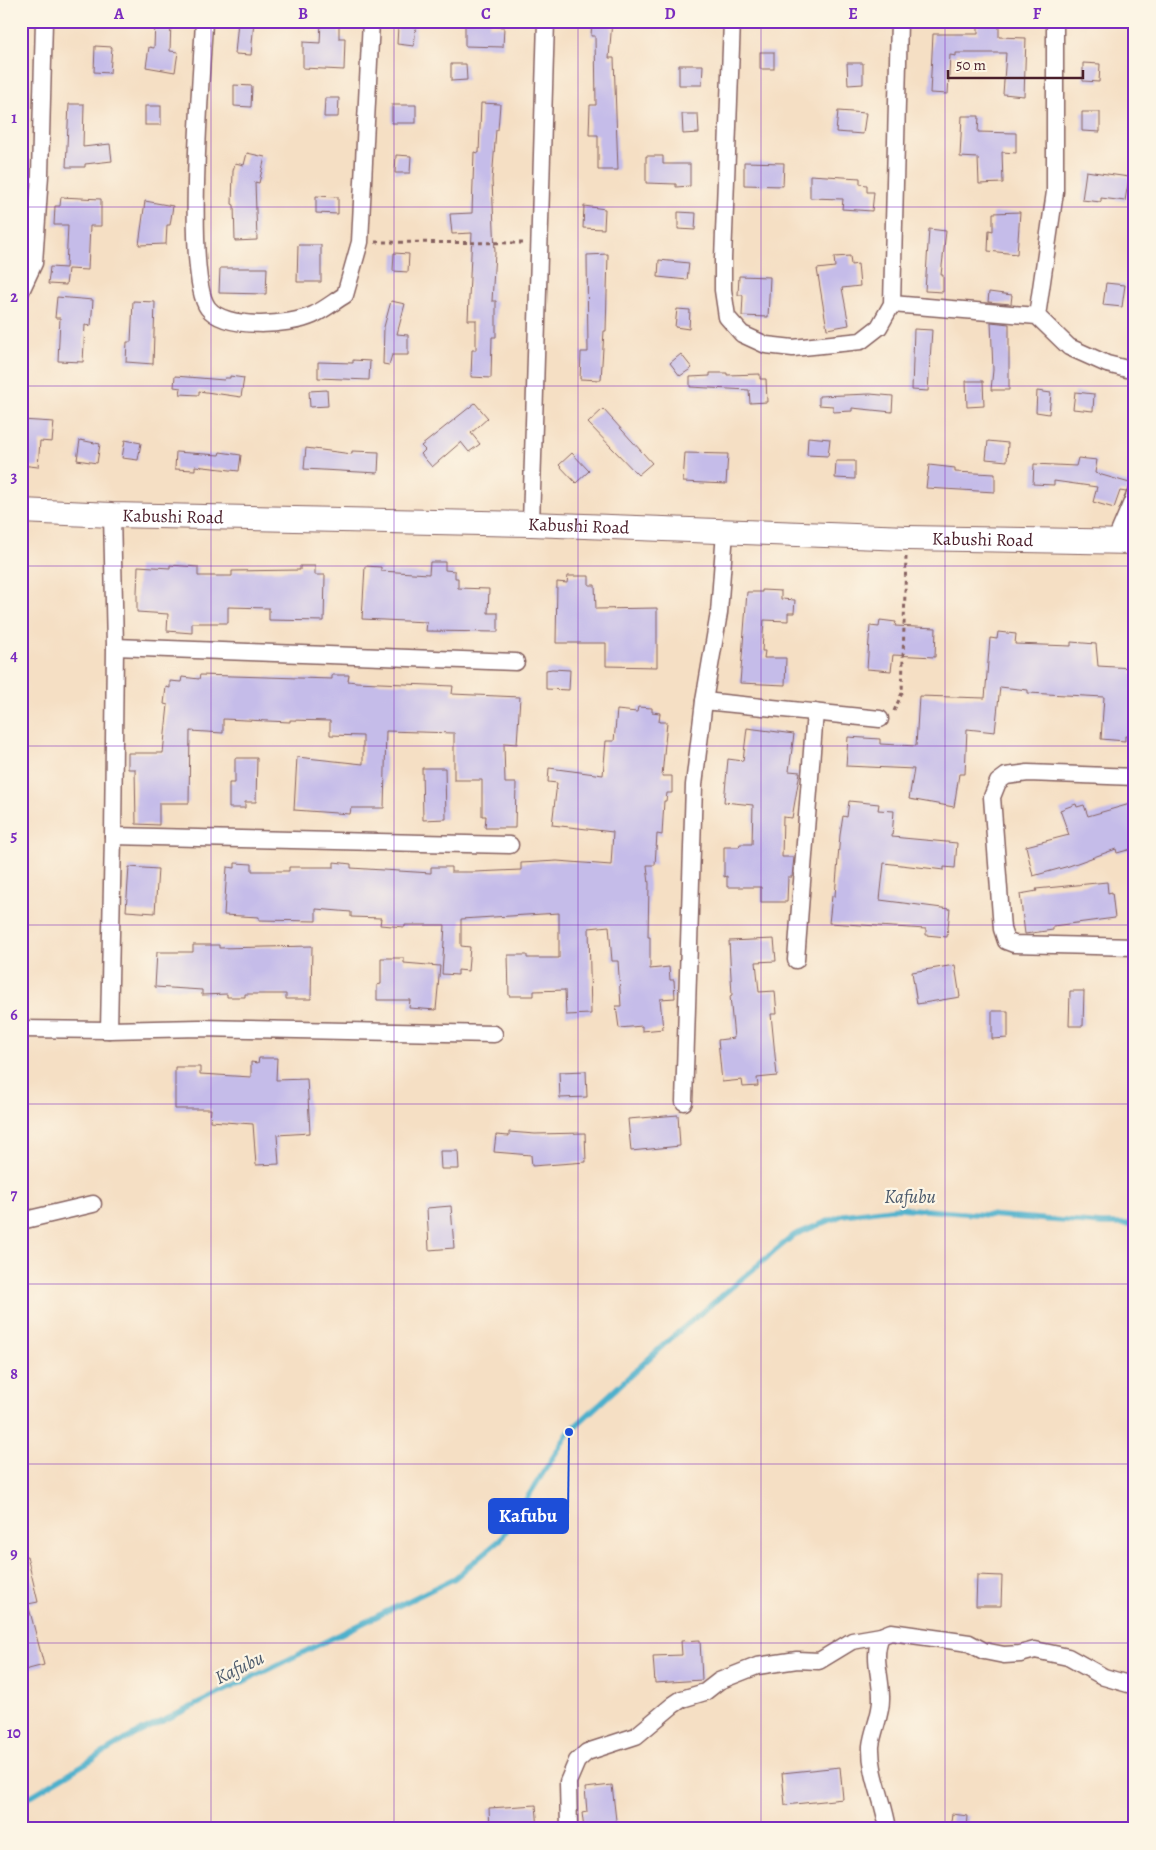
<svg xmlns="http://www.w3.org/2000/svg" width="1156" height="1850" viewBox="0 0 1156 1850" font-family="Alegreya,serif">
<rect width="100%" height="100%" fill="#fcf5e5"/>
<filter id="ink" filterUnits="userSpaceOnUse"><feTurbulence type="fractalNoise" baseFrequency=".02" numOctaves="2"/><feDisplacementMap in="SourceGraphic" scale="10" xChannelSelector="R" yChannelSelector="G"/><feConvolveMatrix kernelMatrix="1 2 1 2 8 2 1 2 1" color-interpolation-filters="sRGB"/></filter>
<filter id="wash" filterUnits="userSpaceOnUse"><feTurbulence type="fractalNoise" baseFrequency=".0096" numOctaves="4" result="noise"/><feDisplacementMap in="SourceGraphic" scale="20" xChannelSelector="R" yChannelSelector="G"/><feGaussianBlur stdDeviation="1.12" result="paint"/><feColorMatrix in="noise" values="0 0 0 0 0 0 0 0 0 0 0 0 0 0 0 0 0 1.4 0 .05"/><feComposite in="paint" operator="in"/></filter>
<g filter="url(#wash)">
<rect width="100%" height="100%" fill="#f5dfc4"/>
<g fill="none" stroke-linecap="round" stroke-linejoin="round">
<!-- stream -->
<path stroke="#4db0cc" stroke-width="5.5" d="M21 1802 128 1738 455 1578 501 1539 569 1432 670 1339 794 1235 843 1215 899 1208 1102 1224H1135"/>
</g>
<g id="blocks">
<!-- building -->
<g fill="#c5bce9">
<path d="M155 21H171L170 51 178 52 175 72 146 67 149 47 154 48Z"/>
<path d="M238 21H254L251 55 235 54Z"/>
<path d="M321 21H339V38H345L344 70 303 68V42L320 43Z"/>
<path d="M465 21H490L489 26 504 27 503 47 465 46Z"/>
<path d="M592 21H612L609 58H614L618 170H598V135H589L590 105H596L595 36H591Z"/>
<path d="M978 22H999V37L1026 38 1024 96 1003 94 1006 53H956V56L950 55 948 94 930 93 933 34H978Z"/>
<path d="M398 26 416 27 414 46 397 44Z"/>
<path d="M95 46 112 47 110 73 94 72Z"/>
<rect x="760" y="52" width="14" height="17"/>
<path d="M847 63H863V84L848 85Z"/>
<path d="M1083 63 1100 64 1099 82 1083 81Z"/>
<path d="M451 64H466L467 80 451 81Z"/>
<path d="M679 65H703L702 85H679Z"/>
<path d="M234 85 252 86 251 107 234 106Z"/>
<path d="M325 98H339L338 117H324Z"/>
<path d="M481 103 500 104 498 130H496L492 180 495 253 492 301H496V337H492L491 378 471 377 472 350H476V320H468L472 233 452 234 450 214 472 213 474 152 479 153Z"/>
<path d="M69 104H84L83 147 110 144 112 161 85 164V167H66Z"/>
<rect x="392" y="105" width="24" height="18"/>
<rect x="145" y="106" width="16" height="19"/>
<path d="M838 111 866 113 863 134 836 132Z"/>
<path d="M1082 112H1100V132L1082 131Z"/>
<path d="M682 114H698L699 133 683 134Z"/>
<path d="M962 116H979L978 132 1016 133V153L1002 152 1003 183 979 184 978 158 960 157Z"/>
<path d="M247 153 265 157 259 183 255 182 257 240 235 241 234 205 232 204 233 171 235 163 244 165Z"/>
<path d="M396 155 411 156 410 173H395Z"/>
<path d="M646 156H663V164H690V186L676 187V184L646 183Z"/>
<path d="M744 162 784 163 783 186 744 185Z"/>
<path d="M1086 171 1129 177 1125 201 1101 198V202L1082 200Z"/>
<path d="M810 175 860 178V184L867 185V192H874L872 211 842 209 843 199 810 198Z"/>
<path d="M316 196 338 197V214L316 213Z"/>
<path d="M61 197 101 199V226H90L88 270 68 269 66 285 48 284 50 267 66 268 68 225H54L55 206H60Z"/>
<path d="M145 201 173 206 170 225H167L166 244 139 245Z"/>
<path d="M584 206 605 209 604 229 583 228Z"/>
<path d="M678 212 696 213 695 230 678 229Z"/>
<path d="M1020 212 1017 254 988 251 989 230 993 231V213Z"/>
<path d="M929 229 946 231 941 275H943V292L925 291Z"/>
<path d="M298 245H321V282H297Z"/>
<path d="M394 253 409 254 408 272 393 271Z"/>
<path d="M608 254 606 331H604L601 380 580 379 581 352H588L587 255Z"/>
<path d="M850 256 851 265 858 264 860 286 842 288 849 325 827 329 817 269 835 267 834 257Z"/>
<path d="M659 260 689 263 687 280 658 277Z"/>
<path d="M220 268H267L266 294 219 293Z"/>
<path d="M739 276 770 277 768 317 742 316 743 295H738Z"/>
<path d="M1106 283 1125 285 1122 307 1103 305Z"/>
<path d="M989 292 1012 295 1011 304 988 302Z"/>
<path d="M57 297 93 300 91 326 85 325 83 362 58 361 60 318H55Z"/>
<path d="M133 301 155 302 153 364 126 362 127 342H131Z"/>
<path d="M391 301 405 304 397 334 408 335V355H392L389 365 383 364 384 327Z"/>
<path d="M677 309 690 310 689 329 675 327Z"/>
<path d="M991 322 1009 324V390H991L993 370Z"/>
<path d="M914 329 932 330 928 391 912 390Z"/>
<path d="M681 354 692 368 680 376 670 363Z"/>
<path d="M353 360 370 361 369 380 318 378V362L353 363Z"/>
<path d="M710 373H727V375L760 374V379H766L767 402 750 403 749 390 690 387V377L710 376Z"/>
<path d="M175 376 224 380 225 378H230V376L244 378 241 397 199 391V395L180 394 181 388 174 387Z"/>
<path d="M966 381H983L984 406 967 407Z"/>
<path d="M327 390 328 406 310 407 309 391Z"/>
<path d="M1037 391 1051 393 1049 414 1036 412Z"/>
<path d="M1075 392 1094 394 1093 411 1073 409Z"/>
<path d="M870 394 893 396 892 412 852 408V411L833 412V406L819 405V396Z"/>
<path d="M475 403 488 418 471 433 480 444 469 452 461 442 432 467 421 454 425 450 421 446Z"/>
<path d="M603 409 652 463 638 475 588 423Z"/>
<path d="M21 420 54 422 52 442 40 441 38 467 21 465Z"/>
<path d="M808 437 830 439 828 456 807 455Z"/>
<path d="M80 440 100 444 97 463 77 460Z"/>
<path d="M125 440 141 443 138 460 122 458Z"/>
<path d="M988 441 1008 443 1007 461 986 459Z"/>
<path d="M306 448 352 454V451L379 452 378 473 304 469Z"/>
<path d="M176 452 219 455 220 452 241 455 239 471 195 466V470L175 469Z"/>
<path d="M572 453 589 471 576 483 559 465Z"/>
<path d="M685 453 728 454 726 484 683 482Z"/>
<path d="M1078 458 1097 460 1095 473 1133 484 1126 492 1120 491 1114 508 1093 502 1097 487 1054 481V485L1033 484 1034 464 1076 466Z"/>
<path d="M836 461H855V479L835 478Z"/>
<path d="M929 465 955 468V472L995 474V492L926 488Z"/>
<path d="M430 562H445V570L455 571V578H458V588L489 589 488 613H498V632L426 631 427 622 362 619 365 566 381 567V571L429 574Z"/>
<path d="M170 565 198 567V576H232V571L300 570V566H315V575H325L324 621 269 620V608L228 607V623H192V633L167 631 168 614 137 612V593L138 566 170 568Z"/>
<path d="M568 576H589V585H595L596 609 657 608V667L606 666V643H556L557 582 567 583Z"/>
<path d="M762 590 781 591V599L795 600 794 613H788V621L764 620 762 651H765L764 658H786L785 685 740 683 747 592H762Z"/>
<path d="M880 620 896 622 895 626 936 628 935 657 893 655 891 671 867 669 870 626 879 627Z"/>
<path d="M998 632 1016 634 1015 644 1071 646V642L1096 644 1098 666 1132 668V673H1135V737L1125 736V741L1101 739 1104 697 1028 693V690L1000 687 995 732 967 729 965 774H959L954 807 909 799 914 769 846 766 848 737 880 739V744L916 746 919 696 985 698 990 638 997 639Z"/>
<path d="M552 669 570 670 569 690 546 689V670Z"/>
<path d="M200 675 332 679V675H349L348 681 356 682 453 686 452 694 520 697 517 744 504 743 505 783H516L515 828H485L486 816H482V780H454V733L386 731 384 808H351L350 814 294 810 297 757 363 764V736L330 735V721L290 720V722L223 719V733L190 731 189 803H159V825L136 824 135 769H128V753H163L168 705 164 704 166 687 170 688V681L181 682 182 677 199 679Z"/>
<path d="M638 707 652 708V712L660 713 659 722H667L662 776H672V793H667L666 801H664L662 835 657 834 655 865H647L649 884 648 937H650V969L669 967 670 980H674L675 998 660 999 663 1029 642 1031V1026L619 1028 616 1006H621L618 961H612L609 926 589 928 591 1014 566 1015 565 990 534 991V996H509L508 955H527V958H559V913L461 919V946L470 947 468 971 458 970V975L442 974 445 925H405V927L380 925 381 918 351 917V912L316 909V921L259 920V917L224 915 227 867 235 868V863L252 864V871H289V867H334V862L351 864V868L431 873V867H451V872H475L521 870V863L557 861 611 865 613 832 552 825 557 783 548 782 549 768 603 775 606 741H614L617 710 637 712Z"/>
<path d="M747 728 794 734 789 771 800 772 792 818 783 817 782 857H794L792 877H788L787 902H761V887H727V876L724 877V847H739L740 844H752L753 805 724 802 728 759 743 761Z"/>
<path d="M235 758H257L256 802H245V808H229V783H235Z"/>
<path d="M422 768H445L446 819 423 820Z"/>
<path d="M849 801 879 804 878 810 894 811 892 837 957 843 955 868 944 867V870L884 863 880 900 950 909 947 937 926 935V929L829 923 832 896H835L840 835 843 816 847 817Z"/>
<path d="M1076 804 1077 807 1084 805 1088 816 1130 804 1135 823V848L1117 853 1116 849 1069 866 1033 876 1026 846 1069 835 1060 810Z"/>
<path d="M129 867 158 869 155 913 126 911Z"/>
<path d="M1107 882 1108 893 1112 892 1115 918 1053 926V930L1025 934 1020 894 1037 891 1036 889Z"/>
<path d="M774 939 776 961 756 962 759 992 775 991 777 1014H771L777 1076 757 1078 758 1086 743 1087 742 1080 722 1082 718 1040 734 1038 730 996 732 995 729 941Z"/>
<path d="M193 945H219V948L312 946 311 999H286V994H245V997H227V994L202 995V990L155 987 157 952H193Z"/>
<path d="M381 958H404V963L440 966 436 1010 409 1008 410 1000H377V985L381 984Z"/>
<path d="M955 965 960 997 917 1004 912 972Z"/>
<path d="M1070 991H1084L1083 1026H1069Z"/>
<path d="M992 1011H1008V1038L992 1039Z"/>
<path d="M259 1058H277L276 1080 307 1079 310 1133 277 1135 279 1164 256 1165 253 1124 210 1121 211 1109H175V1067H200V1074L251 1077V1062L258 1063Z"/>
<path d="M586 1071 587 1097 560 1098 559 1072Z"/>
<path d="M678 1115 680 1146 631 1151 628 1119Z"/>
<path d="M509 1132 535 1134 585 1133 586 1162 532 1166 531 1155 494 1152 496 1135 509 1136Z"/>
<path d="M440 1151H458L459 1169H441Z"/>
<path d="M451 1206 454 1248 429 1250 427 1208Z"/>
<path d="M27 1556 38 1602 28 1604 44 1665 21 1671V1557Z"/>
<path d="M977 1575 1002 1576 1001 1606H976Z"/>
<path d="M700 1640 702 1680 655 1683 653 1656 682 1655 681 1641Z"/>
<path d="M840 1767 843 1799 785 1805 782 1773Z"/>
<path d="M612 1785 617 1829H584L582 1813 587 1812 585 1788Z"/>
<path d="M536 1805 538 1829H490L489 1808Z"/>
<path d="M952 1814 968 1816 967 1829H950Z"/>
</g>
</g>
</g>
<g filter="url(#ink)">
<use href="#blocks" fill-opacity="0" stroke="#866261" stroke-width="1"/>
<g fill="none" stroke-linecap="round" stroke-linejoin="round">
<!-- minor casing -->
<g stroke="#866261" stroke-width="19">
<g id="minor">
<path d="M204 21C202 71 184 277 208 308 225 330 289 326 313 315 324 310 335 301 345 295L360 242 371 21"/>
<path d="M732 21 723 259V290L727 317 742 334 766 345 793 348 861 341 879 327 892 304 899 21"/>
<path d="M21 291 34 263 40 175 44 21"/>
<path d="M892 304 1037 316 1069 347 1107 364 1135 371"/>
<path d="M1037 316 1055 192V21"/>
<path d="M112 515 115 647 113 836 510 845"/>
<path d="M531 524 546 21"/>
<path d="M1115 542 1135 495"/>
<path d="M115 647 516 662"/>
<path d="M704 701 880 719"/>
<path d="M1135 777 1028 773 1006 776 998 782 992 797 1002 929 1006 941 1014 944 1135 947"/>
<path d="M796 960 815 712"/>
<path d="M21 1029 109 1030 200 1028 494 1034"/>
<path d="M109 1030 113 836"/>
<path d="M684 1102 694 785 704 701 719 613 725 532"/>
<path d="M21 1221 93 1204"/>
<path d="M881 1636C872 1657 881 1675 881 1697 882 1714 873 1729 871 1746 870 1774 884 1801 888 1829"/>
<path d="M569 1829 568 1782 577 1761 587 1752 636 1736 673 1705 682 1699 705 1692 719 1681 757 1666 797 1660 819 1661 852 1641 881 1636 891 1632 969 1643 984 1651 1004 1655 1020 1654 1035 1650 1068 1657 1104 1677 1135 1686"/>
</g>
</g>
<!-- secondary casing -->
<g stroke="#866261" stroke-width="26">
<g id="secondary">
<path id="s1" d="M21 511 112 515 531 524 907 538 1135 542"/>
</g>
</g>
<!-- path -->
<g stroke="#866261" stroke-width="3" stroke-dasharray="4 4" stroke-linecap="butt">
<path d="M375 242 524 243"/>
<path d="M894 711 902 693 906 557"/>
</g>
<!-- minor -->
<use href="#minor" stroke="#fff" stroke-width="16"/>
<!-- secondary -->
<use href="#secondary" stroke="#fff" stroke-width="24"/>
</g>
</g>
<!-- grid -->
<path fill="none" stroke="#7b2cbf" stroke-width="1" stroke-opacity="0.55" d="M211 21V1829M394 21V1829M578 21V1829M761 21V1829M945 21V1829M21 207H1135M21 386H1135M21 566H1135M21 746H1135M21 925H1135M21 1104H1135M21 1284H1135M21 1464H1135M21 1643H1135"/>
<g text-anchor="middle" stroke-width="4.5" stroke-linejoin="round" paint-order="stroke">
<!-- street labels -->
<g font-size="18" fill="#4a1f2b" stroke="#fcf5e5">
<text dy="6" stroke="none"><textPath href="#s1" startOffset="152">Kabushi Road</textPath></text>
<text dy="6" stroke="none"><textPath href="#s1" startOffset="558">Kabushi Road</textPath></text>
<text dy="6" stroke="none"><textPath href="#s1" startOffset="962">Kabushi Road</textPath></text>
</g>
<!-- water labels -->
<g font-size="19" font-style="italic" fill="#4b596b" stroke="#fcf5e5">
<text x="910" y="1203">Kafubu</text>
<text transform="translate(239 1667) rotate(-26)" y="7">Kafubu</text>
</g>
</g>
<!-- callouts -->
<path fill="none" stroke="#1d4ed8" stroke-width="2" d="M569 1432L568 1516"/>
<circle fill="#1d4ed8" stroke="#fcf5e5" stroke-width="2" cx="569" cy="1432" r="5"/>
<rect fill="#1d4ed8" stroke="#1d4ed8" stroke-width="2" x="489" y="1499" width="79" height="34" rx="5"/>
<g font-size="19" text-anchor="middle" font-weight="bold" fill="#fff">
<text x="528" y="1522">Kafubu</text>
</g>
<!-- margin -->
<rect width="1156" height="1850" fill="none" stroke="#fcf5e5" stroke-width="55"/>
<!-- scale -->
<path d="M948 70v8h135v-8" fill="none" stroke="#4a1f2b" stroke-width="2.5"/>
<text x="956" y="70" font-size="15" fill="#4a1f2b" stroke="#fcf5e5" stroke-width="4" paint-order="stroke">50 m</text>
<rect x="28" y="28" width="1100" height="1794" fill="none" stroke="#7b2cbf" stroke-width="2"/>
<g font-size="16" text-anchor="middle" font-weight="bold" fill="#7b2cbf">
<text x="119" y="19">A</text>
<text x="303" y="19">B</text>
<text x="486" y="19">C</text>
<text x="670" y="19">D</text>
<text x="853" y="19">E</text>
<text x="1037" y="19">F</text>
<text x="14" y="123">1</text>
<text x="14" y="302">2</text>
<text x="14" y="482">3</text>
<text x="14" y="661">4</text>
<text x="14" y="841">5</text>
<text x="14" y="1020">6</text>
<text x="14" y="1200">7</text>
<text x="14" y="1379">8</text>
<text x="14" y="1559">9</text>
<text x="14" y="1738">10</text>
</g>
</svg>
